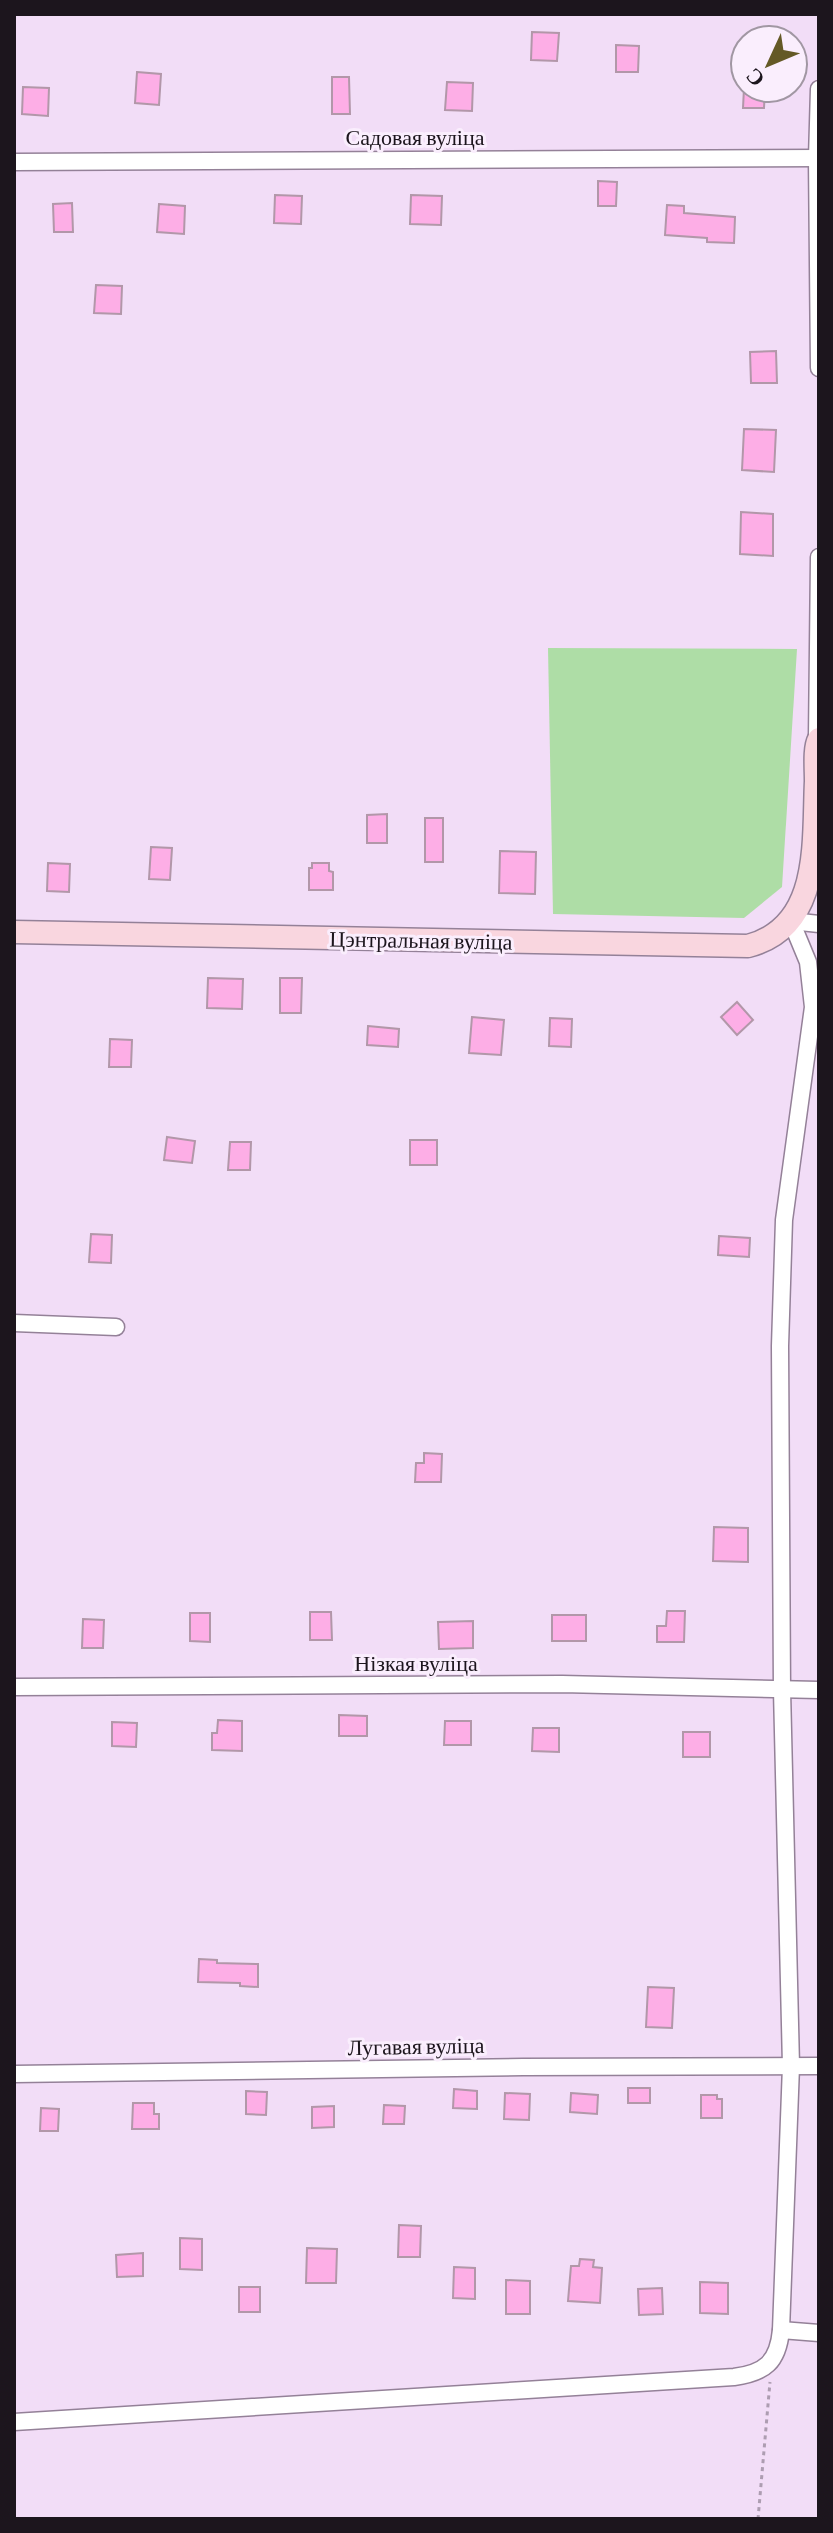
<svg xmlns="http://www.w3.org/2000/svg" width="833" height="2533" viewBox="0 0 833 2533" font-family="'Crimson Pro',serif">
<rect width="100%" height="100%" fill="#f2ddf7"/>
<!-- green -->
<path fill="#aedda6" d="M548 648 797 649 782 887 744 918 553 914Z"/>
<!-- building -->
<g fill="#fdaee6" stroke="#b297a9" stroke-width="2">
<path d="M532 32 559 33 557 61 531 60Z"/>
<path d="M616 45 639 46 638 72H616Z"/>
<path d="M137 72 161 74 159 105 135 103Z"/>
<path d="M332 77H349L350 114H332Z"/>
<path d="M447 82 473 83 472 111 445 110Z"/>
<path d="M23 87 49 88 48 116 22 114Z"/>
<path d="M744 88H765L764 108H743Z"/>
<path d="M598 181 617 182 616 206H598Z"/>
<path d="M275 195 302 196 301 224 274 223Z"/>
<path d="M411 195 442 196 441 225 410 224Z"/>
<path d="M72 203 73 232H54L53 204Z"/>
<path d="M159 204 185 206 184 234 157 232Z"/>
<path d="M667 205 684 206V213L735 217 734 243 707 242V238L665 235Z"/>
<path d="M96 285 122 286 121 314 94 313Z"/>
<path d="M776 351 777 383H751L750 352Z"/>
<path d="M744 429 776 430 774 472 742 470Z"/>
<path d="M741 512 773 514V556L740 554Z"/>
<path d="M387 814V843H367V815Z"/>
<rect x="425" y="818" width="18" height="44"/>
<path d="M151 847 172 848 170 880 149 879Z"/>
<path d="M500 851 536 852 535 894 499 893Z"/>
<path d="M48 863 70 864 69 892 47 891Z"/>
<path d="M312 863H329V871L333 872V890H309V868H312Z"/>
<path d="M208 978 243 979 242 1009 207 1008Z"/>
<path d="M280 978H302L301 1013H280Z"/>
<path d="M737 1002 753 1020 737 1035 721 1017Z"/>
<path d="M472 1017 504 1020 501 1055 469 1053Z"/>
<path d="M550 1018 572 1019 571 1047 549 1046Z"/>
<path d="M368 1026 399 1029 398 1047 367 1045Z"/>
<path d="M110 1039 132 1040 131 1067H109Z"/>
<path d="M167 1137 195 1141 192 1163 164 1160Z"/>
<rect x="410" y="1140" width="27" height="25"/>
<path d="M230 1142H251L250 1170H228Z"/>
<path d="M91 1234 112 1235 111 1263 89 1262Z"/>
<path d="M719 1236 750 1238 749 1257 718 1255Z"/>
<path d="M424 1453 442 1454 441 1482H415L416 1463H424Z"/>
<path d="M714 1527 748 1528V1562L713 1561Z"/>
<path d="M667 1611H685L684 1642H657V1626H666Z"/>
<path d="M310 1612H331L332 1640H310Z"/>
<path d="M190 1613H210V1642L190 1641Z"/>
<rect x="552" y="1615" width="34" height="26"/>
<path d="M83 1619 104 1620 103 1648H82Z"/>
<path d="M473 1621V1648L439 1649 438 1622Z"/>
<path d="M339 1715 367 1716V1736H339Z"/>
<path d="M218 1720 242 1721V1751L212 1750V1733H217Z"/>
<path d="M445 1721H471V1745H444Z"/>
<path d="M112 1722 137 1723 136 1747 112 1746Z"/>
<path d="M533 1728H559V1752L532 1751Z"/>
<rect x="683" y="1732" width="27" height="25"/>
<path d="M199 1959 217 1960V1963L258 1964V1987L240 1986V1983L198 1982Z"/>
<path d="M648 1987 674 1988 672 2028 646 2027Z"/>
<rect x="628" y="2088" width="22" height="15"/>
<path d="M454 2089 477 2091V2109L453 2108Z"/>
<path d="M246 2091 267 2092 266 2115 246 2114Z"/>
<path d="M505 2093 530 2094 529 2120 504 2119Z"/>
<path d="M571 2093 598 2095 597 2114 570 2112Z"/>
<path d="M701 2095H717V2099H722V2118H701Z"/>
<path d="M133 2103H154V2114H159V2129H132Z"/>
<path d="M384 2105 405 2106 404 2124H383Z"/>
<path d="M334 2106V2127L312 2128V2107Z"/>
<path d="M41 2108 59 2109 58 2131H40Z"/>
<path d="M399 2225 421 2226 420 2257H398Z"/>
<path d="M180 2238 202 2239V2270L180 2269Z"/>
<path d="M307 2248 337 2249 336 2283H306Z"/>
<path d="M143 2253V2276L117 2277 116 2255Z"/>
<path d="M580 2259 594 2260 593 2267 602 2268 600 2303 568 2301 571 2266H579Z"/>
<path d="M454 2267 475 2268V2299L453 2298Z"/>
<path d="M506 2280 530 2281V2314H506Z"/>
<path d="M700 2282 728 2283V2314L700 2313Z"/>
<rect x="239" y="2287" width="21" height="25"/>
<path d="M662 2288 663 2314 639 2315 638 2289Z"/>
</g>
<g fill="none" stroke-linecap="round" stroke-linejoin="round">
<!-- minor casing -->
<g stroke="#948198" stroke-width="19">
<g id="minor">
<path d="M819 89 817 158 819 368"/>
<path d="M14 162 819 158"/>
<path d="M817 738 819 557"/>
<path d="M791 921 819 924"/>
<path d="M14 1323 116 1327"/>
<path d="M14 1687 562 1684 819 1690"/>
<path d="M14 2074 523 2067 819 2066"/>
<path d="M781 2330 819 2333"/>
<path d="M14 2422 734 2377C765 2373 778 2362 781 2330L791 2066 782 1690 780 1346 784 1220 813 1007 808 962 791 921"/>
</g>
</g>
<!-- secondary casing -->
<g stroke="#948198" stroke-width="25">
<path id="secondary" d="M14 932 748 946C822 927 813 841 816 781 816 768 814 748 819 739"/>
</g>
<!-- path -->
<path stroke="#ad9db1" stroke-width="3" stroke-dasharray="4 4" stroke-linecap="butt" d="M758 2519 770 2382"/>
<!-- minor -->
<use href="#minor" stroke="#fff" stroke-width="16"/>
<!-- secondary -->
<use href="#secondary" stroke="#f9d6df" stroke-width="22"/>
</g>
<g text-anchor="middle" stroke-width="6" stroke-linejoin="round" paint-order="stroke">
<!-- street labels -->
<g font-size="22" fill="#1c151d" stroke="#faeefd">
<text x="415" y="145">Садовая вуліца</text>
<text transform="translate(421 940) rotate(1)" y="8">Цэнтральная вуліца</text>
<text x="416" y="1671">Нізкая вуліца</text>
<text transform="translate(416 2046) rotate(-1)" y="8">Лугавая вуліца</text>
</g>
</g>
<!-- border -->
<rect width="833" height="2533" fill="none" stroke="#1c151d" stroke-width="32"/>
<!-- north arrow -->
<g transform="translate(769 64) rotate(226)"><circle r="38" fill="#faeefd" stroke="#a197a3" stroke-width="2"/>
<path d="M0-6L14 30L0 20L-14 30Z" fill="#645926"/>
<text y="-12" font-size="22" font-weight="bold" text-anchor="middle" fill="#1c151d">С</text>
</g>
</svg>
